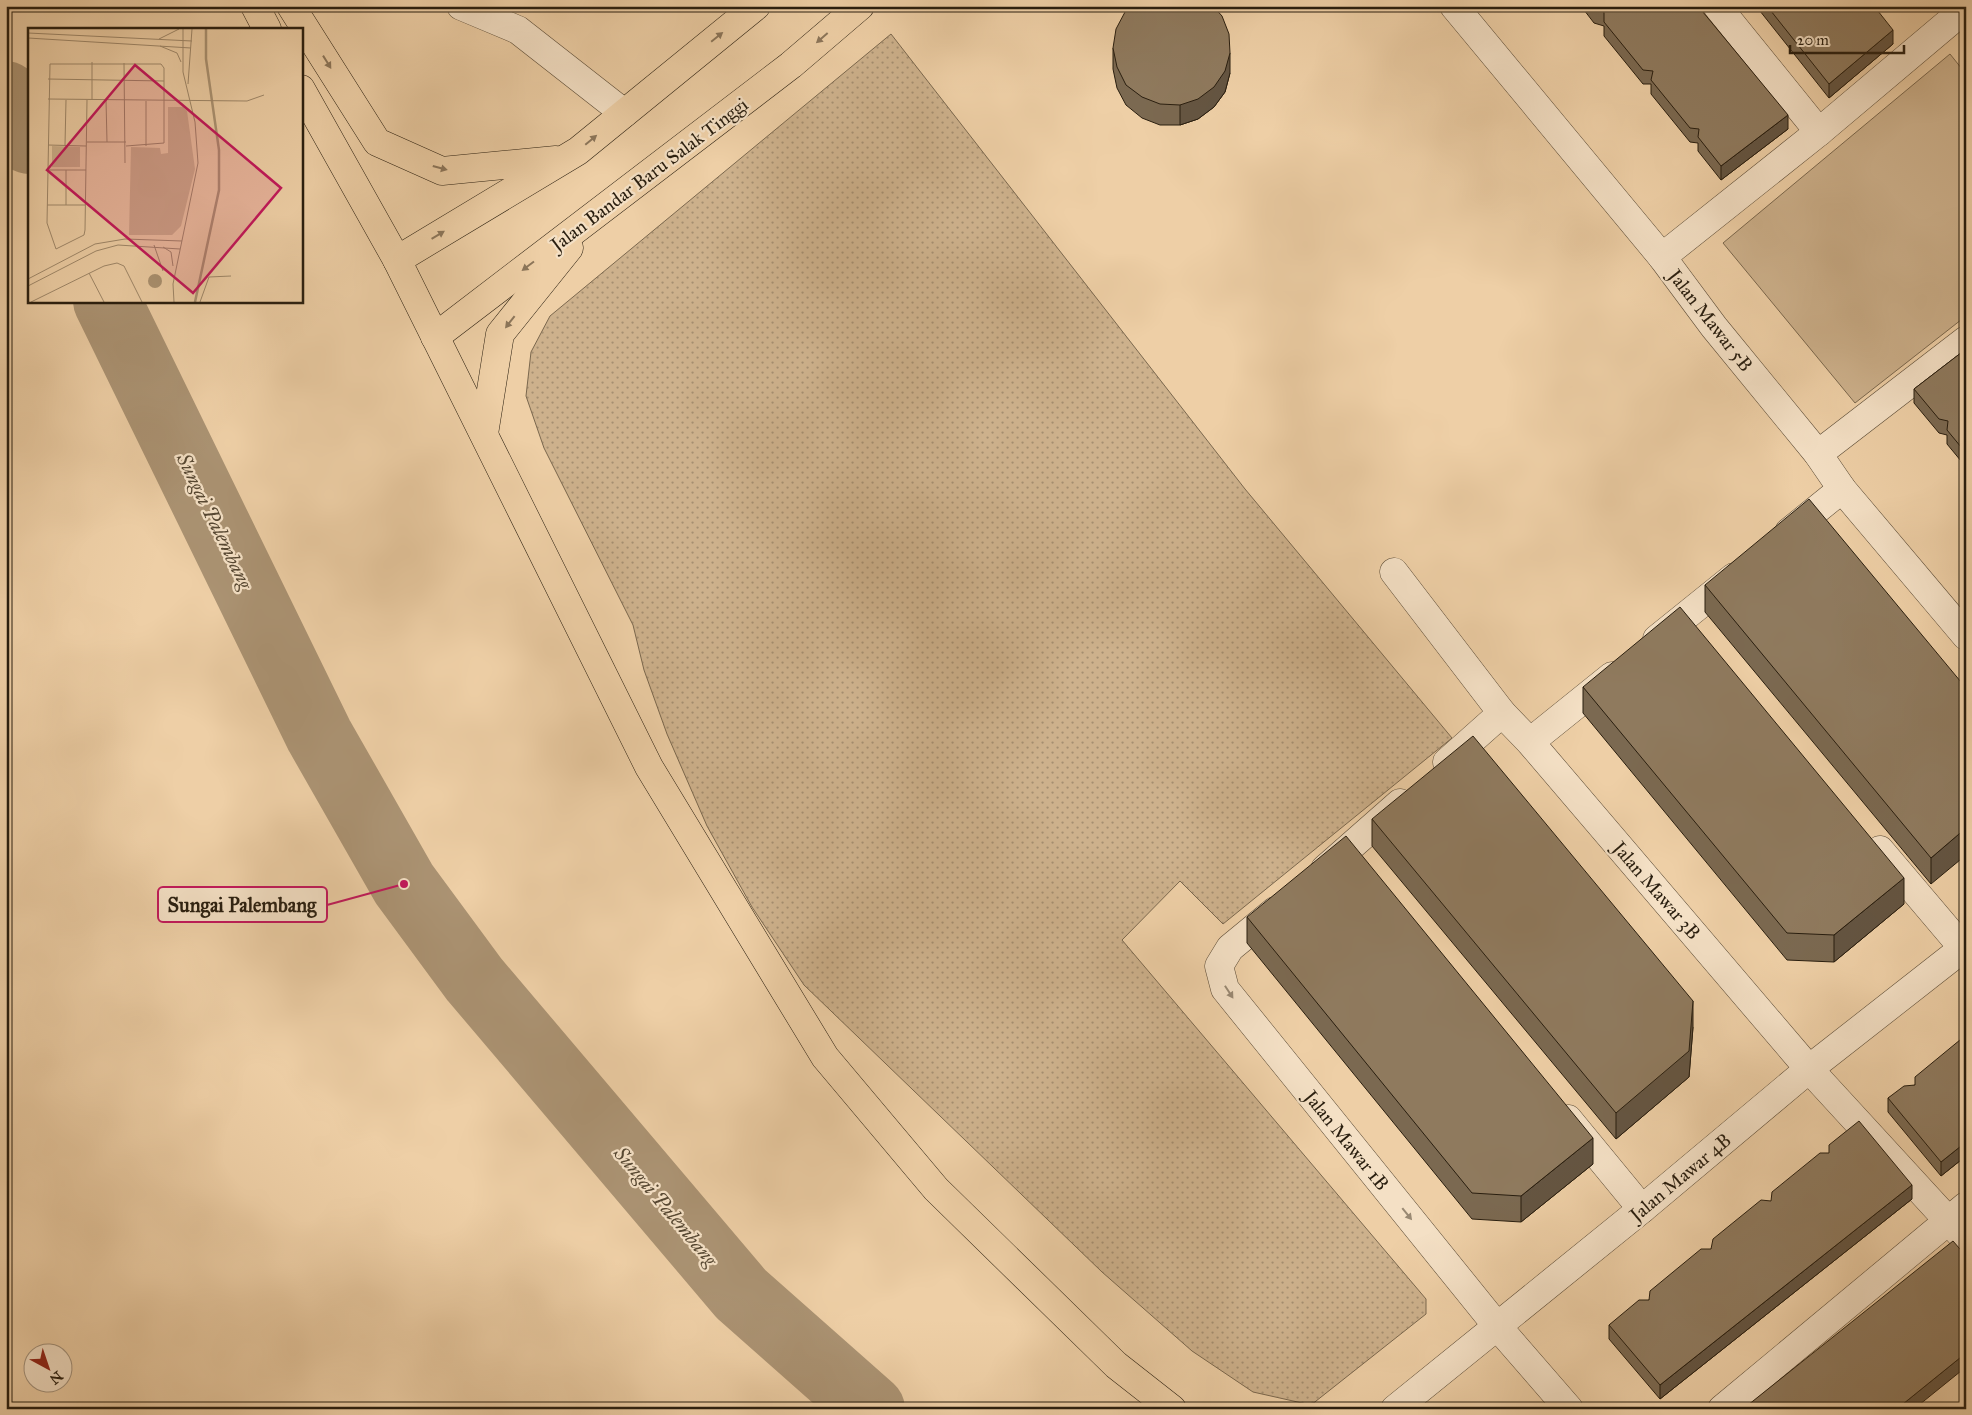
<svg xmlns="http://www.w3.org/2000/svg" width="1972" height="1415" viewBox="0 0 1972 1415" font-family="'IM FELL Great Primer',serif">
<defs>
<pattern id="grass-dots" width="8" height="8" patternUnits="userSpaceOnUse" patternTransform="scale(1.25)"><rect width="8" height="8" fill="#cdb18c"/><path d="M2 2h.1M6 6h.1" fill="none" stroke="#a68f71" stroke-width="1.8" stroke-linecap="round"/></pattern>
</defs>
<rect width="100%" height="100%" fill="#eecfa6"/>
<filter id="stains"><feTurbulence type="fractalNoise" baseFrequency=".004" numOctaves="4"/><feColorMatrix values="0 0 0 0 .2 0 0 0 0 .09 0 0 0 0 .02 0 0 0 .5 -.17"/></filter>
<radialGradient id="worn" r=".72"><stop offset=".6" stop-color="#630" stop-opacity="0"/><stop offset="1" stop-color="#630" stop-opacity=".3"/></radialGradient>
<!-- grass -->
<path fill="url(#grass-dots)" stroke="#7b684e" d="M891 34 1245 489 1452 738 1223 924 1180 881 1122 940 1426 1299V1314L1311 1405 1253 1392 1192 1351 1102 1272 804 985 752 907 707 826 667 734 644 670 633 625 544 448 526 396 531 352 550 316Z"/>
<!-- green -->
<path fill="#cdb18c" stroke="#7b684e" d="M1950 54 1966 74V316L1855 403 1723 243Z"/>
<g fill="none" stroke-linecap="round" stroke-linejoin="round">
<!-- river -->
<g stroke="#ab9373" stroke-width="68">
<path d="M6 95 29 140"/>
<path d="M107 301 319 735 404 884 474 979 741 1294 871 1409"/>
</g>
<!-- minor casing -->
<g stroke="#5a4a35" stroke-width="29">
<g id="minor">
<path d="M461 6 518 30 624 113"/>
<path d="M1454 6 1662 257 1714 327 1818 454 1842 489 1966 636"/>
<path d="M1717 6 1819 132"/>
<path d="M1662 257 1819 132 1966 8"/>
<path d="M1818 454 1966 340"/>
<path d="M1789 532 1842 489"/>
<path d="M1394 572 1502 713 1530 742 1809 1069 1966 1240"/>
<path d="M1657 639 1734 577"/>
<path d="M1530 742 1612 676"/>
<path d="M1447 762 1502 713"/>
<path d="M1880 850 1963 948"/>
<path d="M1325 869 1400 803"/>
<path d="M1275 911 1230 948 1219 966 1225 989 1497 1326 1569 1409"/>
<path d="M1568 1119 1642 1209"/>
<path d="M1395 1409 1642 1209 1809 1069 1966 946"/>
<path d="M1722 1409 1966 1206"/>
</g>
</g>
<!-- major casing -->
<g stroke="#291e0f" stroke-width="29">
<g id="major">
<path d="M255 6 267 29"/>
<path d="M291 6 377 142 442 171 556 160"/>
<path d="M301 89 397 260 649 767 825 1057 936 1189 1116 1365 1172 1409"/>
<path d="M397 260 578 151 756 6"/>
<path d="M435 337 791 65 860 6"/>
<path d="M484 434 500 334 569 248"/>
</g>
</g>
<!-- minor -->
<use href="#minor" stroke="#f4e0c5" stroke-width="28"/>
<!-- major -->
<use href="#major" stroke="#eecfa6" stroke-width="28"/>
</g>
<!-- wall -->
<g fill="#7b6951" stroke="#291e0f">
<path d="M1581 6H1698L1788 129 1721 180 1698 151V143L1690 142 1651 94V84H1643L1604 36V26L1594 23Z"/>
<path d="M1756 6H1874L1893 44 1829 98Z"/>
<path d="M1113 48 1230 73 1225 92 1214 107 1198 119 1180 125H1160L1142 118 1126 105 1117 88 1113 69Z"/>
<path d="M1966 349V467L1947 444V435L1939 433 1914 403V389Z"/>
<path d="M1705 585 1966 688 1931 884 1705 612Z"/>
<path d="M1583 687 1904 904 1834 962 1787 960 1583 713Z"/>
<path d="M1372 819 1693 1027 1689 1077 1616 1139 1372 846Z"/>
<path d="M1247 917 1593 1164 1521 1222 1472 1219 1247 943Z"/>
<path d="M1966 1035V1156L1941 1176 1888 1112V1098L1915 1085Z"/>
<path d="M1912 1199 1660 1399 1609 1339V1325L1649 1300 1711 1249 1771 1201Z"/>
</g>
<!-- shaded-wall -->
<g fill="#645542" stroke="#291e0f">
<path d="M1893 30V44L1829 98V84Z"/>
<path d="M1230 53V73L1225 92 1214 107 1198 119 1180 125V105Z"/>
<path d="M1788 115V129L1721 180V166Z"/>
<path d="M1966 828V855L1931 884V858Z"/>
<path d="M1904 878V904L1834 962V935Z"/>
<path d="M1693 1001V1027L1689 1077 1616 1139V1113Z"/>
<path d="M1593 1138V1164L1521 1222V1196Z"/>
<path d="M1966 1142V1156L1941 1176V1162Z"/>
<path d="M1912 1185V1199L1660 1399V1385Z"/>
<path d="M1966 1353V1367L1914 1409H1898V1408Z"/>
</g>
<!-- building -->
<g fill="#8f7a5e" stroke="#291e0f">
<path d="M1131 6H1213L1222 16 1229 34 1230 53 1225 71 1214 87 1198 99 1180 105 1160 104 1142 97 1126 85 1117 67 1113 48 1116 29 1125 12Z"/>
<path d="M1592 6H1698L1788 115 1721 166 1698 137 1699 129 1690 128 1651 80 1653 71 1643 70 1604 22V12L1594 9Z"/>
<path d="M1767 6H1874L1893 30 1829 84Z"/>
<path d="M1966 349V453L1947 430 1948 421 1939 419 1914 389Z"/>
<path d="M1809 499 1966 688V828L1931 858 1705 585Z"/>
<path d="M1680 607 1904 878 1834 935 1787 933 1583 687Z"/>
<path d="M1473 736 1693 1001 1689 1051 1616 1113 1372 819Z"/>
<path d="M1346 836 1593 1138 1521 1196 1472 1193 1247 917Z"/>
<path d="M1966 1035V1142L1941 1162 1888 1098 1904 1086 1915 1085V1077Z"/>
<path d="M1859 1121 1912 1185 1660 1385 1609 1325 1639 1300H1649L1650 1291 1701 1249H1711L1713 1239 1761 1200 1771 1201 1772 1192 1820 1153H1829V1145Z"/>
<path d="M1953 1241 1966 1256V1353L1898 1408 1889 1409H1743Z"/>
</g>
<!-- one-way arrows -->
<defs><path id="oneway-solid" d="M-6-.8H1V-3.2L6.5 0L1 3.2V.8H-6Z" transform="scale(1.25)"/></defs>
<g fill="#8c765a">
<use href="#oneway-solid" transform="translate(717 37) rotate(-39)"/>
<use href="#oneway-solid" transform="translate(822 38) rotate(139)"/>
<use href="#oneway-solid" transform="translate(327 62) rotate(58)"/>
<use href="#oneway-solid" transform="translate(591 140) rotate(-40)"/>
<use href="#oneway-solid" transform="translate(440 168) rotate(15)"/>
<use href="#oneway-solid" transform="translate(438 235) rotate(-31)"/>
<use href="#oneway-solid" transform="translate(528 266) rotate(143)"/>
<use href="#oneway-solid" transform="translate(510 322) rotate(128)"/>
</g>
<g fill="#998973">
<use href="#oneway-solid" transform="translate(1229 992) rotate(57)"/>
<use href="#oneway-solid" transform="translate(1407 1214) rotate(51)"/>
</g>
<g text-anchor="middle" stroke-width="4.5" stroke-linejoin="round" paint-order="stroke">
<!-- street labels -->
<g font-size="19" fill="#291e0f" stroke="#f4e0c5">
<text transform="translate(649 174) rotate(-37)" y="7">Jalan Bandar Baru Salak Tinggi</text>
<text transform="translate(1711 320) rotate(52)" y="7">Jalan Mawar 5B</text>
<text transform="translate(1657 890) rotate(49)" y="7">Jalan Mawar 3B</text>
<text transform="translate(1347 1140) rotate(51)" y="7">Jalan Mawar 1B</text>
<text transform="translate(1680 1177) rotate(-40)" y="7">Jalan Mawar 4B</text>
</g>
<!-- water labels -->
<g font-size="20" font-style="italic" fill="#564732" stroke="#f4e0c5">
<text transform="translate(215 521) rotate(64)" y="7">Sungai Palembang</text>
<text transform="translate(666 1206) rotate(50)" y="7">Sungai Palembang</text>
</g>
</g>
<!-- overview -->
<g transform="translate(28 28)">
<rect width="275" height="275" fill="#eecfa6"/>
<path d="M140 79H155L159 83 167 141 153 198 144 207H101L103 119 132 120 133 126 140 125Z" fill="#cdb18c"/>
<path d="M24 118 52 119V139H24Z" fill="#cdb18c"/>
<path d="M120 253a7 7 0 1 1 14 0a7 7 0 1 1-14 0Z" fill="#ab9373"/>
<path fill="none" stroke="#ab9373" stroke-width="2.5" d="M167 274 191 162V122L178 31V1"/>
<path fill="none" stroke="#9f886a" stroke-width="1" d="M0 5 164 13M0 10 163 20M131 11 151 1M132 18 149 25 153 34M96 35 97 135M20 51 136 53M160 56 164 1M20 71 219 73 236 67M59 72 57 202 56 207 28 221 19 195 22 36H133L136 40V115L98 118M64 72V34M78 72 79 114M59 114H98M20 117 58 118M37 117 38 72M118 118V73M20 142H58M19 177H57M38 177V142M126 217 135 243M135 219 143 224 145 238M61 245 76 274M0 251 67 216 97 211 154 213M0 258 68 223 90 217 152 221M3 274 76 238 89 235 96 238 114 274M146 274 145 256 170 135 167 94 155 44V1M172 274 181 249 203 248"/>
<path fill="#c2185b" fill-opacity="0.15" stroke="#c2185b" stroke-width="2.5" d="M107 37 253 160 165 265 19 142Z"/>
<rect width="275" height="275" fill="none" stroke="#291e0f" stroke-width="2.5"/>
</g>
<!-- callouts -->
<path fill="none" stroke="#c2185b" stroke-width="2" d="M404 884L327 905"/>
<circle fill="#c2185b" stroke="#f4e0c5" stroke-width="2" cx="404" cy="884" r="5"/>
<rect fill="#f4e0c5" stroke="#c2185b" stroke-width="2" x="158" y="887" width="169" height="35" rx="5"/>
<g font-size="20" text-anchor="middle" font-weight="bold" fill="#291e0f">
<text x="242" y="912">Sungai Palembang</text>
</g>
<!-- margin -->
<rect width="1972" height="1415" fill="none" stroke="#eecfa6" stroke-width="25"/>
<rect x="8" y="8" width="1957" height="1400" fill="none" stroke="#291e0f" stroke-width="2.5"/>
<rect x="12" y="12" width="1947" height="1390" fill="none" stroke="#291e0f"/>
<!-- north arrow -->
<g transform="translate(48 1368) rotate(140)"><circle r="24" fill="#f4e0c5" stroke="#a3927c"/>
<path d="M0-4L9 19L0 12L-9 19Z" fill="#8f2418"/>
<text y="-8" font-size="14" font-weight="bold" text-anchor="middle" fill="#291e0f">N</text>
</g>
<!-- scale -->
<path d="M1790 45v8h114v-8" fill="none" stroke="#291e0f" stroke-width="2.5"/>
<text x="1797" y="45" font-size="15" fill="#291e0f" stroke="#f4e0c5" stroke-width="4" paint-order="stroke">20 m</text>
<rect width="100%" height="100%" filter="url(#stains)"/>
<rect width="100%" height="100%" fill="url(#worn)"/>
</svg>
